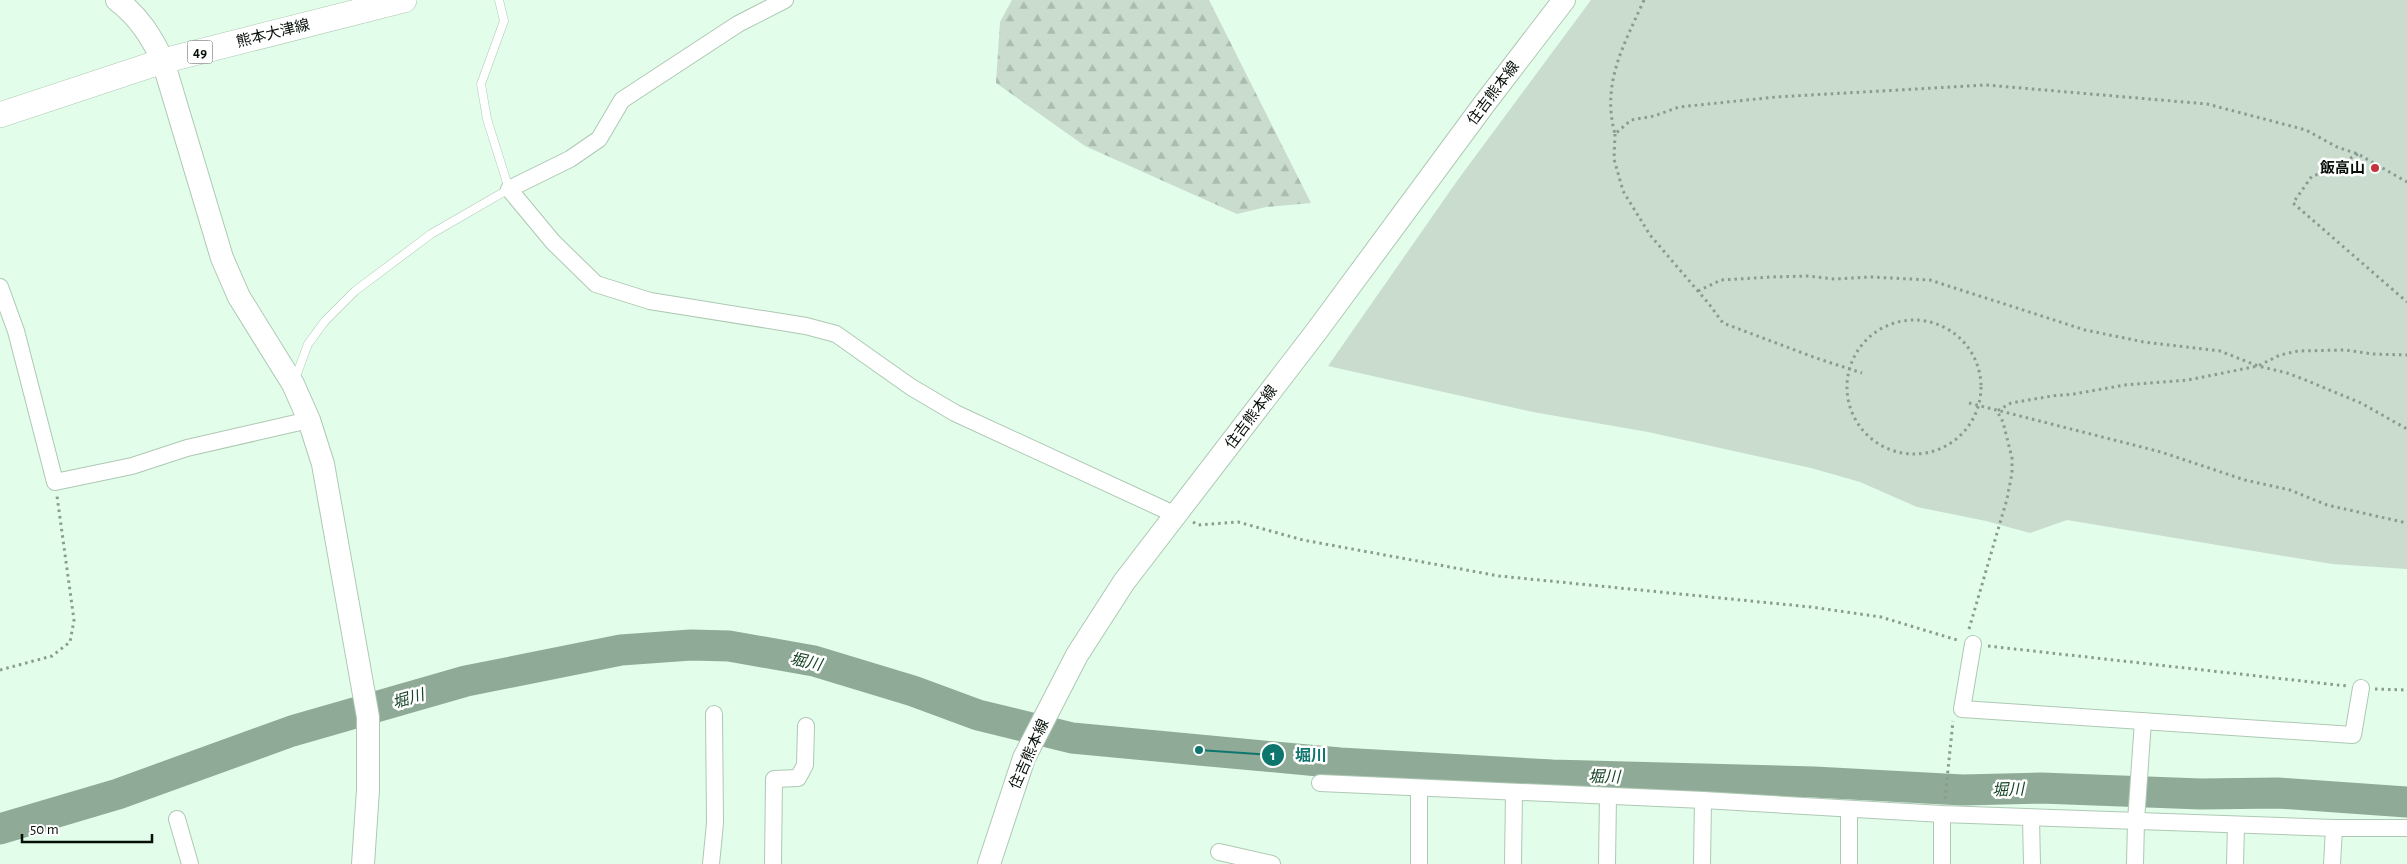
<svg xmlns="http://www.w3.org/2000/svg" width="2407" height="864" viewBox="0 0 2407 864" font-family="'Alegreya Sans','Noto Sans JP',sans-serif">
<defs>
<pattern id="forest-firs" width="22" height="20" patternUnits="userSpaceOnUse" patternTransform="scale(1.25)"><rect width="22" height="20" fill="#c9dccd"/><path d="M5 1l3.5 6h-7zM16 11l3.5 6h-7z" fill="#abbcaf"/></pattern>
</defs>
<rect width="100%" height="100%" fill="#e2fde9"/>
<!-- green -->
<path fill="#c9dccd" d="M1591 0H2407V569L2332 564 2067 520 2030 533 1986 521 1917 507 1860 482 1811 468 1648 432 1533 412 1328 366 1457 181Z"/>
<!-- forest -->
<path fill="url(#forest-firs)" d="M1012 0H1209L1311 203 1266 207 1237 214 1085 146 996 83 1000 22Z"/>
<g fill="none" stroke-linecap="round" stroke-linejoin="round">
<!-- river -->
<path stroke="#8faa96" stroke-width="31" d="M0 829 118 794 292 731 466 681 621 650 691 645 729 646 814 661 913 691 978 715 1072 738 1199 750 1340 763 1552 775 1814 782 1963 790 2041 788 2201 794 2278 793 2407 802"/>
<!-- lane casing -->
<g stroke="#aec8b4" stroke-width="9">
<path id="lane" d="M295 379 308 344 325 321 355 291 431 234 509 189 487 119 481 84 504 21 499 0"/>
</g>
<!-- street casing -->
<g stroke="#aec8b4" stroke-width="18">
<g id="street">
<path d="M785 0 738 24 622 100 599 139 570 159 509 189 553 242 596 284 650 301 806 326 836 334 911 387 955 413 1176 515"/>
<path d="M0 287 16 331 55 482 132 466 187 448 309 420"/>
<path d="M1973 644 1962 709 2353 735 2361 688"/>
<path d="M1320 783 1703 800 1942 814 2334 828H2407"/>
<path d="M1419 788V864"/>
<path d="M1942 814V864"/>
<path d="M2031 818 2032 864"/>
<path d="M177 819 190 864"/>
<path d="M1219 852 1272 864"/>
<path d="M711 864 715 823 714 714"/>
<path d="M773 864 774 779 798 778 805 765 806 726"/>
<path d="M1513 864 1514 792"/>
<path d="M1607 864 1608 796"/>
<path d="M1702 864 1703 800"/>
<path d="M1849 864V810"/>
<path d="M2135 864 2136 821 2143 721"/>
<path d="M2235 864 2236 825"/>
<path d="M2332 864 2334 828"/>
</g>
</g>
<!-- secondary casing -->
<g stroke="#aec8b4" stroke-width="24">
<g id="secondary">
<path d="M117 0C139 17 151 36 163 61L222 258 239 297 293 384 309 420 323 464 368 717V790L363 864"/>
<path d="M989 864 1024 758 1077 655 1124 582 1316 332 1485 103 1564 0"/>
</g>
</g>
<!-- primary casing -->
<g stroke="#aec8b4" stroke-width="26">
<path id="primary" d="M0 115 163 61 404 0"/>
</g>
<!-- path -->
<g stroke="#899d8e" stroke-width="3" stroke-dasharray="2.5 4" stroke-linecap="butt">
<path d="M1644 0C1624 45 1601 83 1615 134L1631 120 1654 116 1679 107 1776 97 1986 85 2207 104 2306 130 2337 147 2358 154 2407 182"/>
<path d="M1615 134 1614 159 1623 191 1650 235 1709 304 1723 323 1816 358 1862 373"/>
<path d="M2358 154 2323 173 2312 176 2293 203 2407 302"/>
<path d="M1698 291 1721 280 1771 277 1807 276 1834 279 1871 277 1930 280 2085 330 2144 342 2220 351 2258 366 2287 373 2308 381 2361 403 2407 429"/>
<circle cx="1914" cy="387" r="67"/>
<path d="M1969 403 2161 452 2245 480 2290 490 2327 505 2407 523"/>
<path d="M1193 522 1198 525 1238 522 1303 540 1499 576 1811 607 1881 617 1957 640"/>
<path d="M1969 629 2007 499 2012 473V458L2003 422 1997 411 2011 403 2052 396 2074 394 2125 385 2188 380 2258 366 2280 355 2298 351 2345 350 2373 354 2407 355"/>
<path d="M1988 646 2347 686"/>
<path d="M0 670 52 656 70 642 74 620 57 496"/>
<path d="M2375 689 2407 690"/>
<path d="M1945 799 1953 721"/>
</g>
<!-- lane -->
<use href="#lane" stroke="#fff" stroke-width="8"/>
<!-- street -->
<use href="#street" stroke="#fff" stroke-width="16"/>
<!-- secondary -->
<use href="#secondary" stroke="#fff" stroke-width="22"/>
<!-- primary -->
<use href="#primary" stroke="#fff" stroke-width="25"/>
</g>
<!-- markers -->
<circle fill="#c4343f" stroke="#fff" stroke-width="2" cx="2375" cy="168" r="5"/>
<g text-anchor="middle" stroke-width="5" stroke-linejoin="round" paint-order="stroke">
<!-- shield labels -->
<rect fill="#fff" stroke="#505651" stroke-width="1" x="187.5" y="40.5" width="25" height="23" rx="4"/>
<g font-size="14" font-weight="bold" fill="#050e07">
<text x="200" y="57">49</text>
</g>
<!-- street labels -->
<g font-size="15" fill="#050e07" stroke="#fff">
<text transform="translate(273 33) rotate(-14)" y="5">熊本大津線</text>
<text transform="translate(1493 93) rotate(-53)" y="5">住吉熊本線</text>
<text transform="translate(1251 417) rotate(-53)" y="5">住吉熊本線</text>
<text transform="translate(1029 754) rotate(-66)" y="5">住吉熊本線</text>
</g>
<!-- poi labels -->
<g font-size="15" font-weight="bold" fill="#050e07" stroke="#fff" text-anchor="end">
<text x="2365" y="173">飯高山</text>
</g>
<!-- water labels -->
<g font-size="16" font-style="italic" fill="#164527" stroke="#fff">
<text transform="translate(806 661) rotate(13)" y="6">堀川</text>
<text transform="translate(408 698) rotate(-16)" y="6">堀川</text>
<text transform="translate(1604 776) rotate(1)" y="6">堀川</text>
<text transform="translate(2008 789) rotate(-2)" y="6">堀川</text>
</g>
</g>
<!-- callouts -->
<path fill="none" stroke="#0f766e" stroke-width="2" d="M1199 750L1273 755"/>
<g fill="#0f766e" stroke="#fff" stroke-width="2">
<circle cx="1199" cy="750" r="5"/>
<circle cx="1273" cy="755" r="12"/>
</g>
<g font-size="15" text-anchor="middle" font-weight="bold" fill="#fff">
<text x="1273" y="760">1</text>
</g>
<g font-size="16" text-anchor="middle" font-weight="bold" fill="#0f766e" stroke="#fff" stroke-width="5" stroke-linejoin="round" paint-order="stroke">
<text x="1311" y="761">堀川</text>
</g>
<!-- scale -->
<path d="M22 834v8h130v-8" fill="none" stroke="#050e07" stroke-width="2.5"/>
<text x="30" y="834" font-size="15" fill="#050e07" stroke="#ffffff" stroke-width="4" paint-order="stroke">50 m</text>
</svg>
